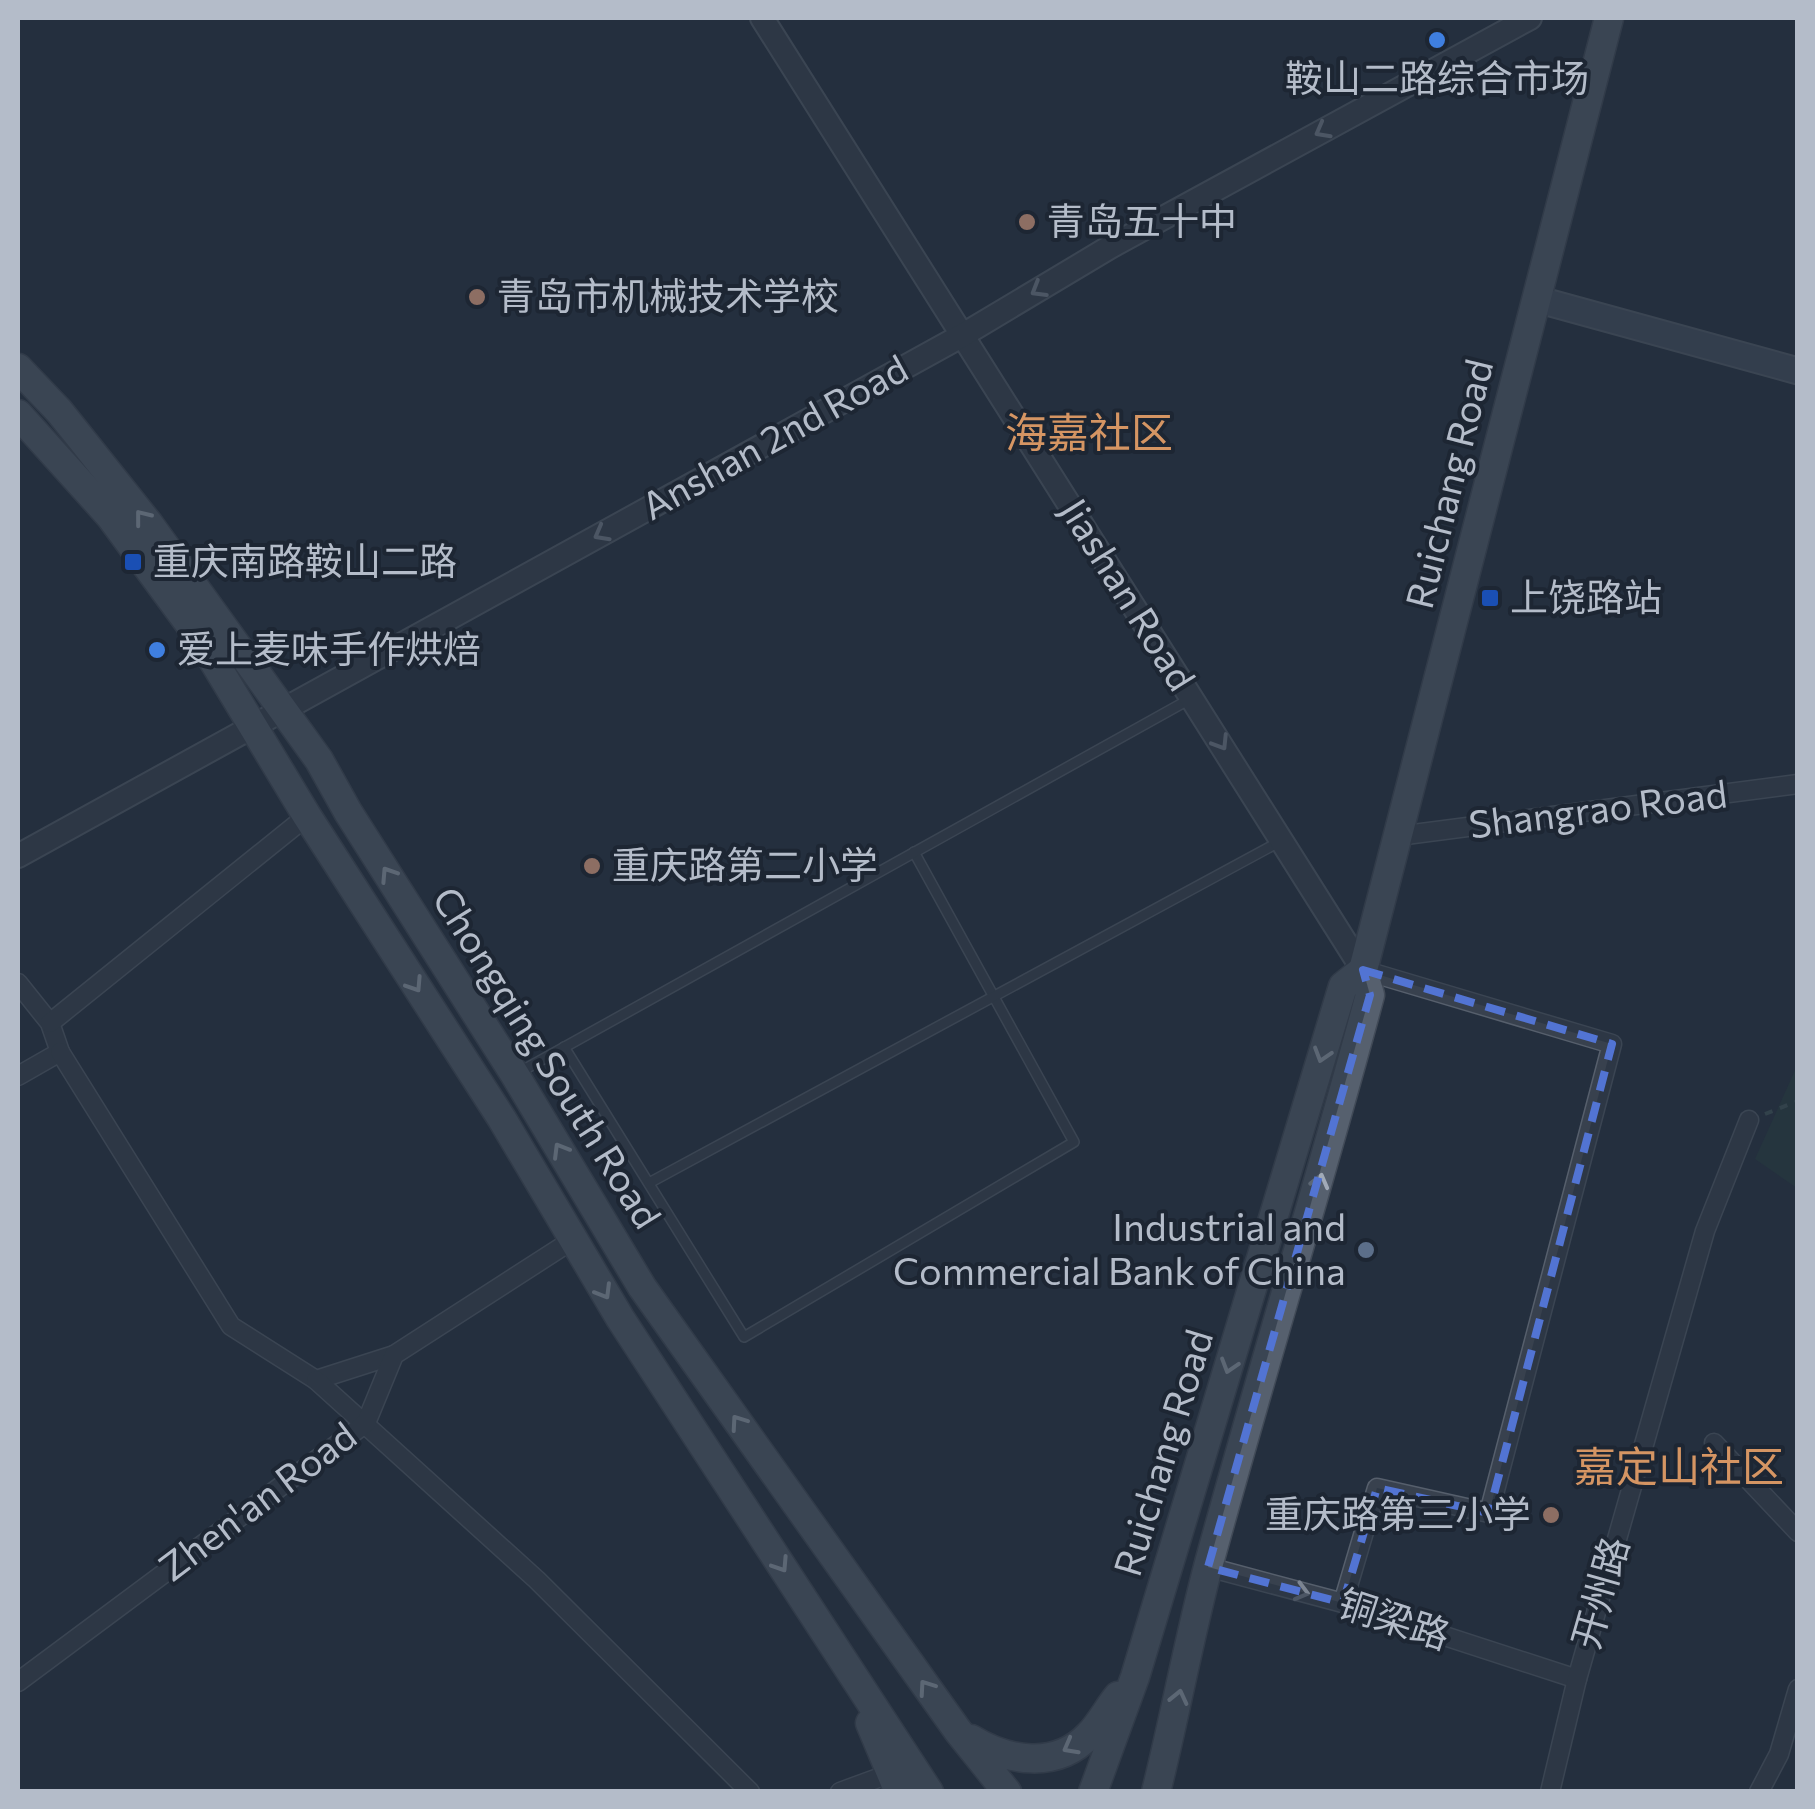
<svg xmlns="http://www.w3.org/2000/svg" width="1815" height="1809" viewBox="0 0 1815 1809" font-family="Commissioner,'Noto Sans SC',sans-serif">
<rect width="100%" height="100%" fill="#242f3e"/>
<!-- green -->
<path fill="#263c3f" d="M1797 1066V1188L1755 1159Z"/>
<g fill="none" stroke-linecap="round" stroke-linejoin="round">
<!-- service casing -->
<g stroke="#565f6c" stroke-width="12">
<g id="service">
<path d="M564 1047 744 1337 1074 1142 914 852"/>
<path d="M518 1073 1190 699"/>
<path d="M649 1183 1279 842"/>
</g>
</g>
<!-- minor casing -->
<g stroke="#565f6c" stroke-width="21">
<g id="minor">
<path d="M1398 836 1798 784"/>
<path d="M18 983 50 1023 60 1052 18 1076"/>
<path d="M50 1023 307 816"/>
<path d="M60 1052 231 1326 316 1380 394 1355"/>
<path d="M316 1380 537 1580 750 1792"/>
<path d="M1714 1443 1798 1532"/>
<path d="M1208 1567 1343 1603 1577 1679"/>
<path d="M1343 1603 1377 1488 1489 1513 1612 1044 1363 970"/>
<path d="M18 1682 366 1423 394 1355 574 1239"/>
<path d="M840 1792 889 1774"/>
<path d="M1550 1792 1577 1679 1705 1231 1749 1120"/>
<path d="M1759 1792 1779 1754 1798 1689"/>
</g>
</g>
<!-- tertiary casing -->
<g stroke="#565f6c" stroke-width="26">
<g id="tertiary">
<path d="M762 18 1363 970"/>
<path d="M18 856 963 335 1110 247 1530 18"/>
</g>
</g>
<!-- secondary casing -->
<g stroke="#565f6c" stroke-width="29">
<path id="secondary" d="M1536 299 1798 371"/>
</g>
<!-- primary casing -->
<g stroke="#414a57" stroke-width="31">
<g id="primary">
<path d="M18 368 59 411 149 524 319 760 348 812 515 1075 642 1287 958 1731 1007 1792"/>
<path d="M18 414 110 516 199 637 307 816 502 1119 620 1318 929 1792"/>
<path d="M870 1723 899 1792"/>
<path d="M971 1739C1007 1761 1056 1770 1089 1735 1100 1724 1108 1708 1118 1696"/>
<path d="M1093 1792 1135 1677 1343 986 1363 970"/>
<path d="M1156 1792C1175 1716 1189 1638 1209 1563 1261 1373 1319 1185 1370 995L1363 970 1609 18"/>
</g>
</g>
<!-- path -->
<path stroke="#44595c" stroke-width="4" stroke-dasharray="8 8" stroke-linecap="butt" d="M1765 1114 1798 1101"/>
<!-- service -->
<use href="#service" stroke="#38414e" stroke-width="9"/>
<!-- minor -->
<use href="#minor" stroke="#38414e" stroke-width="18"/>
<!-- tertiary -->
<use href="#tertiary" stroke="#38414e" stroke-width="22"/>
<!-- secondary -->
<use href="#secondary" stroke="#465061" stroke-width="25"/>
<!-- primary -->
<use href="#primary" stroke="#56606e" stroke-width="28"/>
</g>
<!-- one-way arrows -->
<defs><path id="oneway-chevron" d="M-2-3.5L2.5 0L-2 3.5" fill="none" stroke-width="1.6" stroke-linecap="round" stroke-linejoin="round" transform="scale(2.5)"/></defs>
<g stroke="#7c8592">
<use href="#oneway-chevron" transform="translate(1322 131) rotate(151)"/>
<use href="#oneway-chevron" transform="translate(1038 290) rotate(149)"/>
<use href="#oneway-chevron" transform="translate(601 534) rotate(151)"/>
<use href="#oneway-chevron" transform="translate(1221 743) rotate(58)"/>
<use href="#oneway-chevron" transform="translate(1302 1592) rotate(15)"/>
</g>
<g stroke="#a1aab7">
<use href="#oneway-chevron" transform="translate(142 517) rotate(-128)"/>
<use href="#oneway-chevron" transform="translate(388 874) rotate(-123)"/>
<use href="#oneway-chevron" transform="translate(415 985) rotate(57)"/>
<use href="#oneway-chevron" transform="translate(1322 1055) rotate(107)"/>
<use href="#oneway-chevron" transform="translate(560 1150) rotate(-121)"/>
<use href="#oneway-chevron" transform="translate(1320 1181) rotate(-75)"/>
<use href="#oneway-chevron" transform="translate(604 1292) rotate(59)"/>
<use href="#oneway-chevron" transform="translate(1229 1366) rotate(107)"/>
<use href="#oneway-chevron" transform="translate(738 1422) rotate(-125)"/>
<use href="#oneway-chevron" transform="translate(781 1565) rotate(57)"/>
<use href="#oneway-chevron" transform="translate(926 1687) rotate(-125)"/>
<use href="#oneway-chevron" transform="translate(1179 1697) rotate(-77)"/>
<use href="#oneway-chevron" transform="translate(1070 1747) rotate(151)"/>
</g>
<!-- marked area -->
<path d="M0 0H1815V1809H0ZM1363 970 1612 1044 1489 1513 1377 1488 1343 1603 1208 1567 1370 995Z" fill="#242f3e" fill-opacity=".55" fill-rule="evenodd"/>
<path fill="none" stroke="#5274d3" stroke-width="8" stroke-dasharray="20 12" stroke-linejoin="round" d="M1363 970 1612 1044 1489 1513 1377 1488 1343 1603 1208 1567 1370 995Z"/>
<!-- markers -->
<g fill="#3f7fe0" stroke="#1d2633" stroke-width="4">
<circle cx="1437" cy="40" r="10"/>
<circle cx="157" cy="650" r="10"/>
</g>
<g fill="#8d6e63" stroke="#1d2633" stroke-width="4">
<circle cx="1027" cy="222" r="10"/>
<circle cx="477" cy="297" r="10"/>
<circle cx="592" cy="866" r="10"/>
<circle cx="1551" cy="1515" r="10"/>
</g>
<g fill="#1a4fb4" stroke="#1d2633" stroke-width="4">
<rect x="123" y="552" width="20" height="20" rx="5"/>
<rect x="1480" y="588" width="20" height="20" rx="5"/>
</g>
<circle fill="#5c6f8a" stroke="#1d2633" stroke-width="4" cx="1366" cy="1250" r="10"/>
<g text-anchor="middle" stroke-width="8" stroke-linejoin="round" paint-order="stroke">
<!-- poi labels -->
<g font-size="38" fill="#b4bcc9" stroke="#1d2633" text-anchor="start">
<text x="1437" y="92" text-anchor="middle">鞍山二路综合市场</text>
<text x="1047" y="235">青岛五十中</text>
<text x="497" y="310">青岛市机械技术学校</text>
<text x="153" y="575">重庆南路鞍山二路</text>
<text x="1510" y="611">上饶路站</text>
<text x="177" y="663">爱上麦味手作烘焙</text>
<text x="612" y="879">重庆路第二小学</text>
<text x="1346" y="1241" text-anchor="end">Industrial and<tspan x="1346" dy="44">Commercial Bank of China</tspan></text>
<text x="1531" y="1528" text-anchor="end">重庆路第三小学</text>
</g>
<!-- street labels -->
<g font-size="38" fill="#b4bcc9" stroke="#1d2633">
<text transform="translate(775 438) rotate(-29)" y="13">Anshan 2nd Road</text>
<text transform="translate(1450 484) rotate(-76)" y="13">Ruichang Road</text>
<text transform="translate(1127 595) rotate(58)" y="13">Jiashan Road</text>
<text transform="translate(1598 810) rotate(-7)" y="13">Shangrao Road</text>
<text transform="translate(546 1058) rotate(58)" y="13">Chongqing South Road</text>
<text transform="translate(1164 1453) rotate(-73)" y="13">Ruichang Road</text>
<text transform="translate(258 1502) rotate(-37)" y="13">Zhen'an Road</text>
<text transform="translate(1601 1593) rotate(-74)" y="13">开州路</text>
<text transform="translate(1394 1620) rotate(18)" y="13">铜梁路</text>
</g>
<!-- quarter labels -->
<g font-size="42" fill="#d59563" stroke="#1d2633">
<text x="1089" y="448">海嘉社区</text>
<text x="1679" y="1482">嘉定山社区</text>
</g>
</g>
<!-- border -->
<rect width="1815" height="1809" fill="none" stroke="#b4bcc9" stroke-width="40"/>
</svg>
